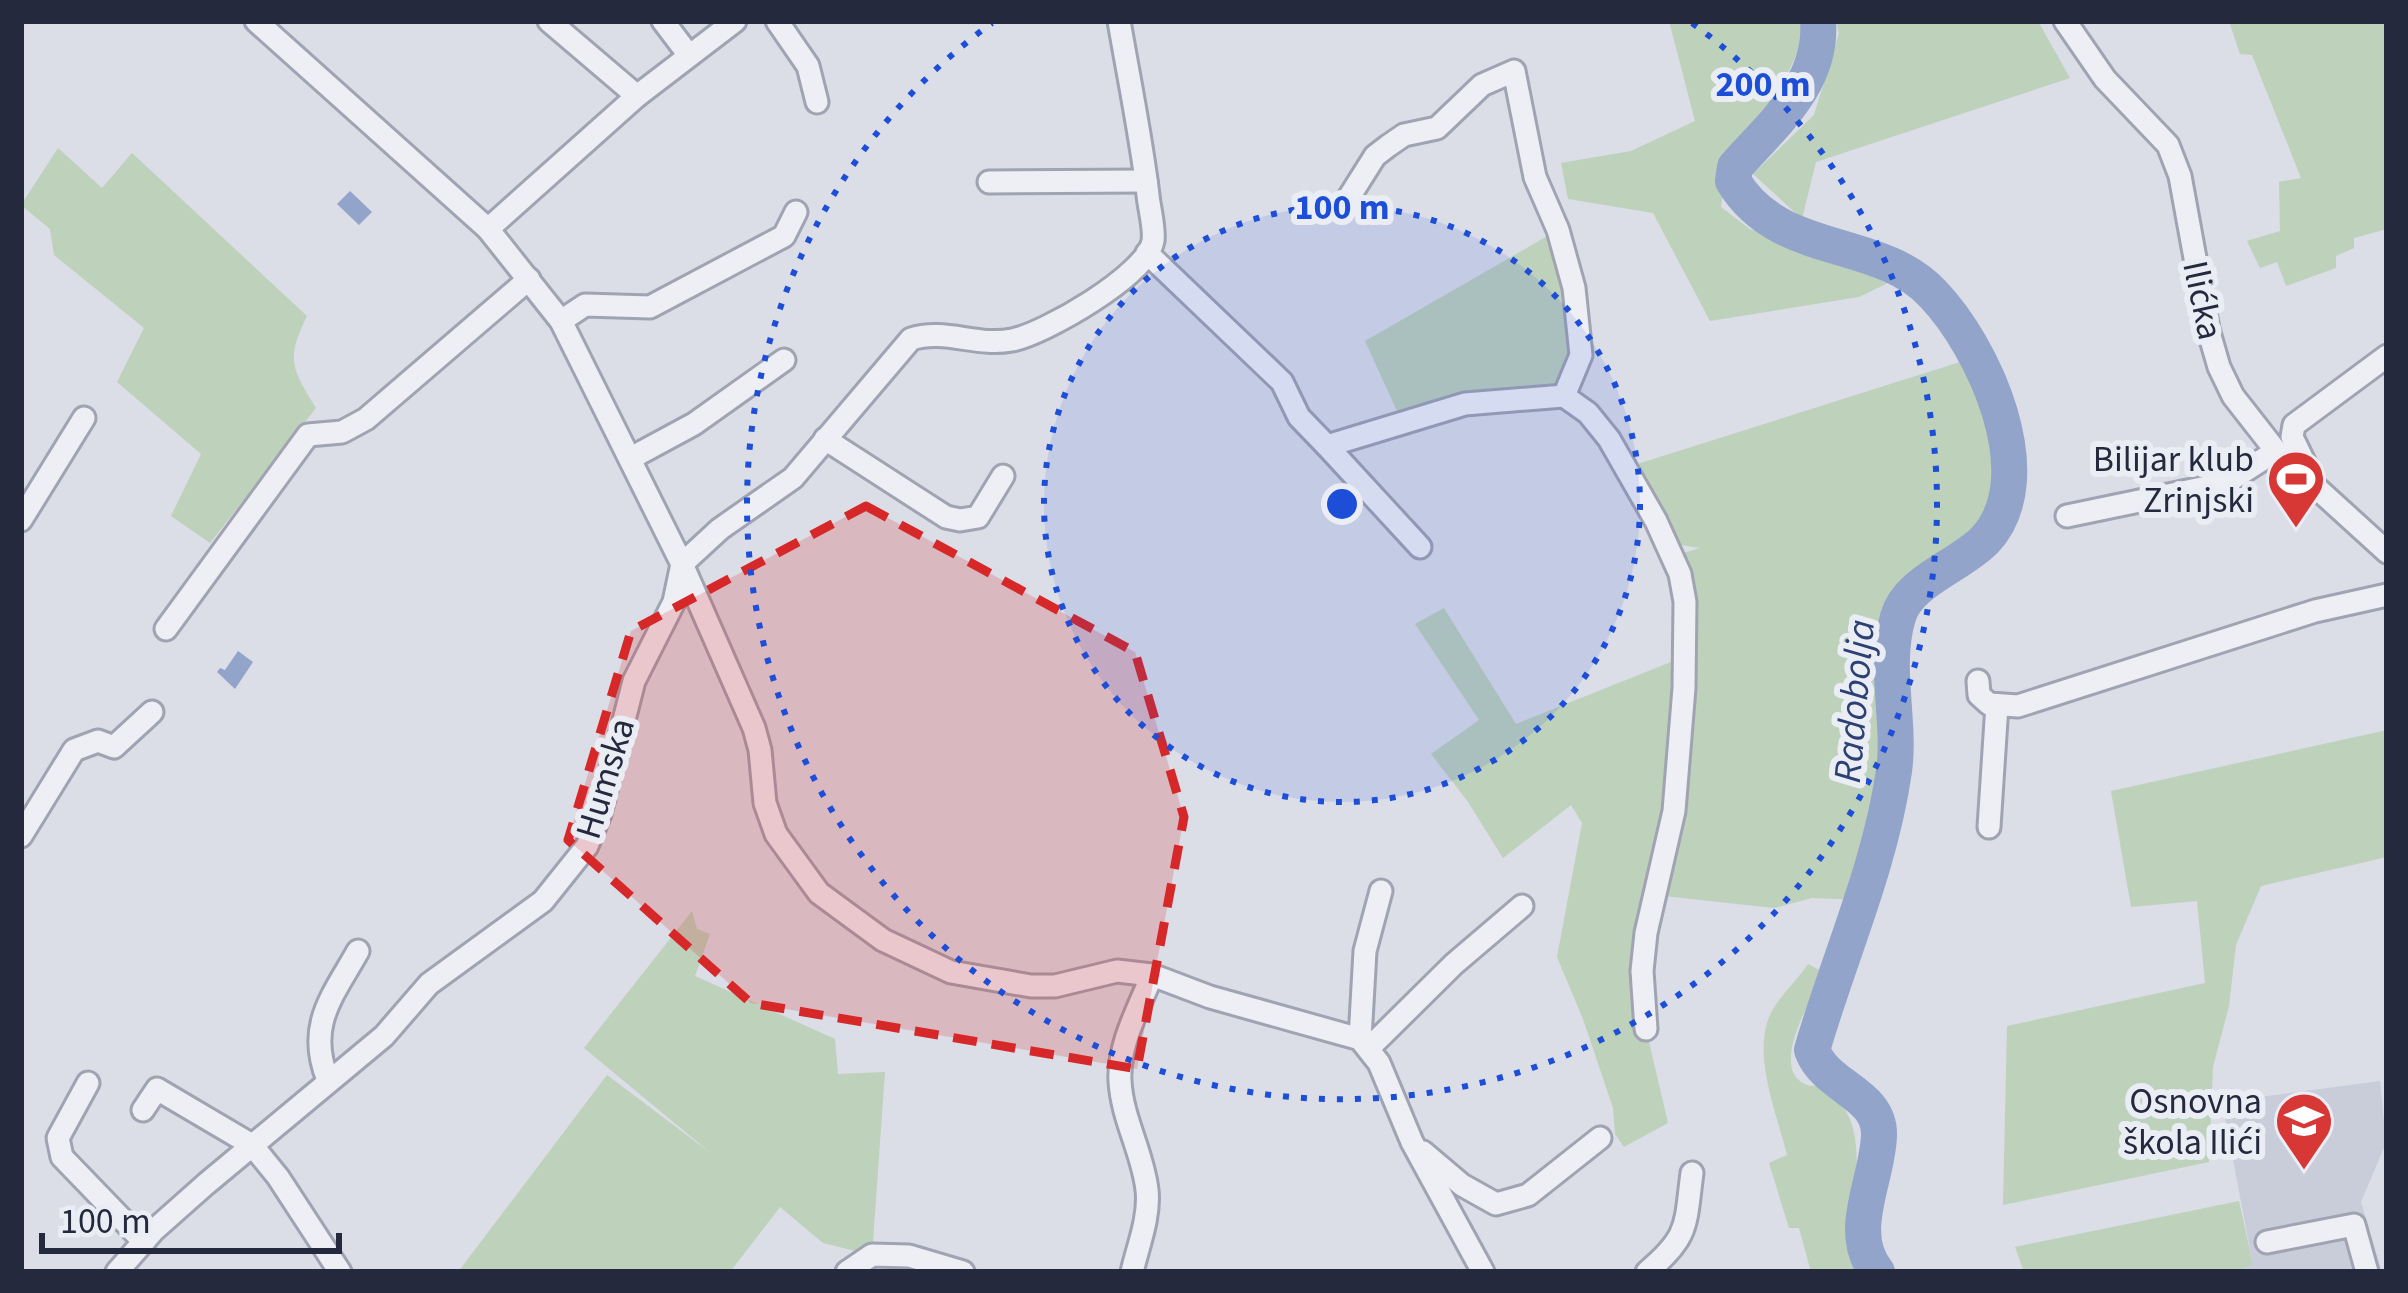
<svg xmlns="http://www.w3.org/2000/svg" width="2408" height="1293" viewBox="0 0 2408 1293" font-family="'Source Sans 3',sans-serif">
<rect width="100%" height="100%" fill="#dbdde7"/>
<!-- built -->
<path fill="#c9ccd9" d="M2380 1081 2386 1143 2361 1202 2382 1272H2231L2253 1265 2222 1102Z"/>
<!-- green -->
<g fill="#bdd1bb">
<path d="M1669 21H1801L1802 43 1774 102 1728 158 1721 207 1750 229 1896 279 1859 297 1710 321 1653 213 1568 199 1561 163 1631 151 1695 121Z"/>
<path d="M1836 21H2038L2070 78 1816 162 1802 219 1753 174 1814 115 1839 33Z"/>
<path d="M2229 21H2387V229L2354 238V248L2336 256V268L2286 286 2277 262 2260 268 2247 241 2280 231 2279 182 2301 178 2252 55 2240 54Z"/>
<path d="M58 148 102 188 132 153 307 316C286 359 291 368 316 408L210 543 171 516 201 454 117 382 144 328 54 255 50 229 21 205Z"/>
<path d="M1558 230 1579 339 1564 396 1402 422 1365 341Z"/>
<path d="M1979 356 2008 441V497L1986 539 1908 599 1898 616 1893 654 1894 768 1862 900 1812 898 1774 908 1655 895 1646 1029 1668 1123 1624 1147 1615 1134 1613 1108 1583 1019 1557 957 1582 823 1571 805 1503 858 1468 802 1431 754 1479 720 1415 624 1444 608 1516 724 1686 656 1690 612 1684 553 1700 548 1667 543 1628 467Z"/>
<path d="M2387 730V857L2261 886 2236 945 2229 1006 2213 1067 2209 1162 2003 1205 2007 1026 2205 983 2197 901 2131 907 2111 791Z"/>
<path d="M692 911 697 929 710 934 695 976 835 1039 838 1074 885 1072 872 1255 823 1243 780 1207 730 1272H458L607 1075 712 1154 584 1048Z"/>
<path d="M1808 964 1825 973C1813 995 1770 1065 1803 1083 1813 1089 1810 1083 1821 1087 1833 1093 1847 1109 1851 1122 1866 1166 1845 1223 1859 1272H1811L1799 1228H1789L1769 1163 1787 1155C1777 1114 1753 1058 1769 1017 1777 998 1797 981 1808 964Z"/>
<path d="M2239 1201 2253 1265 2231 1272H2024L2015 1247Z"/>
</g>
<!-- water -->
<g fill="#92a4ca">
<path d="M350 191 372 212 359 225 337 204Z"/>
<path d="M238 651 253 662 235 689 217 672 220 668 225 670Z"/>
</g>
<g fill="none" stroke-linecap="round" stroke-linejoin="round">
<!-- river -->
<path stroke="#92a4ca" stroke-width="36" d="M1818 21C1823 83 1773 124 1735 167L1733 181C1780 259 1878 235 1933 294 1983 346 2044 477 1985 540 1960 566 1908 581 1898 617 1883 667 1901 722 1894 771 1880 868 1839 957 1812 1050 1826 1088 1880 1093 1879 1135 1878 1180 1845 1232 1877 1272"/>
<!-- minor casing -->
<g stroke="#a0a3b1" stroke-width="27">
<g id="minor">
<path d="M256 21 488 229 561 321 682 564 754 728 760 750 765 803 776 834 819 893 883 940 951 972 1031 986H1055L1117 971 1152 975 1210 997 1360 1039 1379 1063 1412 1142 1483 1272"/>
<path d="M549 21 637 96"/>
<path d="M663 21 688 54"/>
<path d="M777 21 808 66 817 102"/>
<path d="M2065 21 2105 79 2168 145 2180 176 2208 329 2219 367 2233 396 2276 451 2387 552"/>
<path d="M989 182 1146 181"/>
<path d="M1341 210 1375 156 1388 146 1404 135 1437 128 1482 85 1514 71 1535 177 1558 230 1574 288 1581 355 1564 396 1588 413 1609 439 1656 521 1680 574 1685 602 1684 688 1674 811 1646 933 1642 971 1646 1029"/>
<path d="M488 229 637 96 735 21"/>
<path d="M1147 253 1282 382 1299 417 1327 446 1465 404 1564 396"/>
<path d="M561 321 585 305 650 307 784 236 796 212"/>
<path d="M825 439 946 517 960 520 978 517 1003 476"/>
<path d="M1327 446 1420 547"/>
<path d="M631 458 694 424 784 360"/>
<path d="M2311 476 2292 437 2294 425 2387 356"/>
<path d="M2067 516 2226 483 2276 451"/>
<path d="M21 520 84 418"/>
<path d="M166 629 308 435 342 432 366 419 529 279"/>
<path d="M1978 681 1979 695 1989 704 2018 706 2315 611 2387 595"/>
<path d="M1989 827 1997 705"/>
<path d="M21 836 74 750 98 741 114 747 152 712"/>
<path d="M1360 1039 1365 951 1381 891"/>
<path d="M1369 1048 1454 964 1522 906"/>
<path d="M328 1080C306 1026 332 997 358 951"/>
<path d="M88 1083 58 1138 62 1157 144 1242"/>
<path d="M143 1110 157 1089 252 1145 278 1177 340 1272"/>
<path d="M1423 1152 1462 1185 1496 1204 1528 1195 1600 1138"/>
<path d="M2267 1242 2354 1225 2367 1272"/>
<path d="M117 1272 153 1231 206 1184 384 1036 429 984 543 901 587 846 600 814 634 681 674 602 682 564 720 529 793 478 911 339C945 328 977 347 1012 340 1044 334 1147 275 1153 241 1155 228 1149 208 1148 195 1141 137 1129 79 1119 21"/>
<path d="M847 1272 872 1255 909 1256 963 1272"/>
<path d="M1132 1272C1138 1246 1150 1217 1147 1190 1143 1153 1122 1119 1120 1081 1118 1044 1139 1008 1152 975"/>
<path d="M1647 1272C1690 1236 1685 1225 1692 1173"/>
</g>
</g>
<!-- minor -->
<use href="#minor" stroke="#eeeff5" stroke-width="21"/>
</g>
<!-- marked area -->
<path fill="#d62828" fill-opacity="0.2" stroke="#d62828" stroke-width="9" stroke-dasharray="24 15" stroke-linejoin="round" d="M866 506 1135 652 1184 817 1137 1069 751 1003 568 840 631 631Z"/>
<!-- distance rings -->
<circle cx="1342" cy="504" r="298" fill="#1d4ed8" fill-opacity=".12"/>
<g fill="none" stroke="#1d4ed8" stroke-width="6" stroke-dasharray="6 12">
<circle cx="1342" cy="504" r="298"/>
<path d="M1692 23A595 595 0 1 1 992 23"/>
</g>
<!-- icons -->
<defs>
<g id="stadium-pin" transform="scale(3)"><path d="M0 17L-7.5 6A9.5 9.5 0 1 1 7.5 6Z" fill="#d73735" stroke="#eaedf4"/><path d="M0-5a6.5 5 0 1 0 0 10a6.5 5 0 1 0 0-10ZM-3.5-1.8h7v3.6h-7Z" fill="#fff"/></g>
<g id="school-pin" transform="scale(3)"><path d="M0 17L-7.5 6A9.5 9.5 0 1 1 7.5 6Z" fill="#d73735" stroke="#eaedf4"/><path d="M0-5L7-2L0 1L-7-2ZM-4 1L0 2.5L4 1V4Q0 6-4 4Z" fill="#fff"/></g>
</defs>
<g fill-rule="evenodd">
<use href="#stadium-pin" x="2296" y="479"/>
<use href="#school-pin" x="2304" y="1121"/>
</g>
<g text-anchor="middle" stroke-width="12" stroke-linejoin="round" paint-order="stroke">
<!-- street labels -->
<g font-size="36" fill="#24293d" stroke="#eaedf4">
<text transform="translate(2204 300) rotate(78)" y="13">Ilićka</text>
<text transform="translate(604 778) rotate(-73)" y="13">Humska</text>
</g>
<!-- poi labels -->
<g font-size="36" fill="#24293d" stroke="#eaedf4" text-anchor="end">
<text x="2254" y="471">Bilijar klub<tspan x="2254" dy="41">Zrinjski</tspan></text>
<text x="2262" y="1113">Osnovna<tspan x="2262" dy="41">škola Ilići</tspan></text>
</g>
<!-- water labels -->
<g font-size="39" font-style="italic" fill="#2c4074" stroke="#eaedf4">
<text transform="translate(1853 701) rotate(-85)" y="14">Radobolja</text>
</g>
</g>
<circle cx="1342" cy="504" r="18" fill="#1d4ed8" stroke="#eaedf4" stroke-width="6"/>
<g font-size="36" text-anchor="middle" font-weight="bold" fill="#1d4ed8" stroke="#eaedf4" stroke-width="12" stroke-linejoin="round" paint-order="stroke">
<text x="1763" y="96">200 m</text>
<text x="1342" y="219">100 m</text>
</g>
<!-- border -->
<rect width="2408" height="1293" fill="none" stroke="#24293d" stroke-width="48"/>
<!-- scale -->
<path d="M42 1233v18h297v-18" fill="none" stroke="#24293d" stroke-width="6"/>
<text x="60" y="1233" font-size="36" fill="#24293d" stroke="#eaedf4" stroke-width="9" paint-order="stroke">100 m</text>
</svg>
